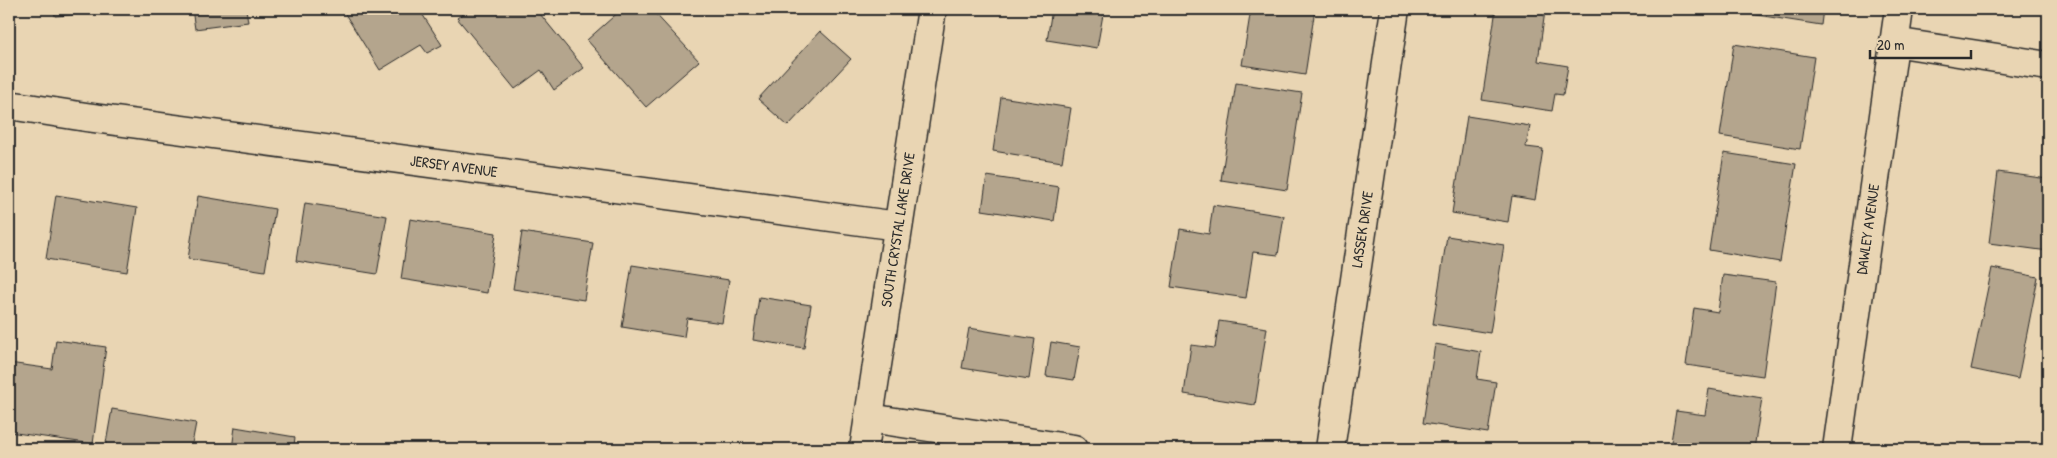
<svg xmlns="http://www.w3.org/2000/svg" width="2057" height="458" viewBox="0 0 2057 458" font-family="'Patrick Hand',sans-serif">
<rect width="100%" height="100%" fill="#e9d5b3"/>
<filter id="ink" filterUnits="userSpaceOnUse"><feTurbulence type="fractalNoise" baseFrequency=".02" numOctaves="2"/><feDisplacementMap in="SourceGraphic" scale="10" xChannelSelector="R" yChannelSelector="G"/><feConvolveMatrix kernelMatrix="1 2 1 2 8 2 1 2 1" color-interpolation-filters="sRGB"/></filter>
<g filter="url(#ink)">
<!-- building -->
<g fill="#b4a58d" stroke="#2b2b2b">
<path d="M54 9H146L55 16Z"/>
<path d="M192 9H246L248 22 195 29Z"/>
<path d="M342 9H419L442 45 427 53 421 45 380 70Z"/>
<path d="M469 9H536L584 68 554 90 541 70 515 89 457 18Z"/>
<path d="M622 9H651L699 61 646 107 587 40Z"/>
<path d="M1052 9H1104L1097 48 1047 40Z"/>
<path d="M1251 9H1315L1305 75 1242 65Z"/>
<path d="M1496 9H1530L1545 11 1538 61 1568 66 1563 95 1555 94 1552 111 1482 100Z"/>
<path d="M1726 9H1823L1821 25 1725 10Z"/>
<path d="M820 31 851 59 788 126 758 99Z"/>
<path d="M1734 44 1814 57 1800 149 1720 136Z"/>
<path d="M1236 83 1302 93 1287 190 1221 180Z"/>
<path d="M1001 97 1071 108 1062 162 993 151Z"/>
<path d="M1467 116 1530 126 1526 147 1543 149 1535 200 1512 196 1508 222 1452 213Z"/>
<path d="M1724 153 1796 164 1780 262 1709 250Z"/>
<path d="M1998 172 2048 179V251L1989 243Z"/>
<path d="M987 176 1059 187 1054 221 982 210Z"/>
<path d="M56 195 137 208 127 272 46 259Z"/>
<path d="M198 196 275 209 265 271 188 259Z"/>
<path d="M305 203 387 216 377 274 296 261Z"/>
<path d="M1213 205 1284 216 1278 255 1253 252 1246 298 1171 287 1180 229 1209 234Z"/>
<path d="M410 219 496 233 487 293 401 279Z"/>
<path d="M522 232 593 243 584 300 513 289Z"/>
<path d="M1447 236 1504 245 1490 333 1433 324Z"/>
<path d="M632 265 729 280 722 323 687 318 684 337 622 327Z"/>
<path d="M1992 268 2038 277 2018 379 1971 369Z"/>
<path d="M1723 275 1776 282 1763 376 1686 365 1694 308 1718 312Z"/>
<path d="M759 297 811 305 804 348 753 340Z"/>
<path d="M1219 321 1267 328 1255 405 1184 394 1191 345 1215 348Z"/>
<path d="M969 328 1035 339 1029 379 962 368Z"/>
<path d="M56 340 106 347 93 444 9 432V363L52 369Z"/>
<path d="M1051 342 1080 347 1074 380 1046 376Z"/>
<path d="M1435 344 1481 352 1477 379 1496 382 1488 433 1423 423Z"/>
<path d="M1709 389 1762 398 1754 449H1670L1676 411 1705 415Z"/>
<path d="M112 409 196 423 191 449H105Z"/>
<path d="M235 427 295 437 294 446 313 449H232Z"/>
<path d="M1944 446 1972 449H1943Z"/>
</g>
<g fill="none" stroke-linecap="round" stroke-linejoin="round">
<!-- minor casing -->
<g stroke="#2b2b2b" stroke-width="31">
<g id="minor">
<path d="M1894 42 2048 66"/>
<path id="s1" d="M9 105 86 117 898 226"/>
<path d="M869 418 1074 449"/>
<path id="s2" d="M864 449 932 9"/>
<path id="s3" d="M1330 449 1395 9"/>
<path id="s4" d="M1837 449 1899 9"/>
</g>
</g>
<!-- minor -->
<use href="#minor" stroke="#e9d5b3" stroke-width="28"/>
</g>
</g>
<g text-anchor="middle" stroke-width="4.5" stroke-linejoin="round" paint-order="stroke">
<!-- street labels -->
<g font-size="15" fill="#2b2b2b" stroke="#e9d5b3">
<text dy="5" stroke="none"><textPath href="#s1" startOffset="449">JERSEY AVENUE</textPath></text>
<text dy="5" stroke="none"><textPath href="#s2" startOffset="222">SOUTH CRYSTAL LAKE DRIVE</textPath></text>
<text dy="5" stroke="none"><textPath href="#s3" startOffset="222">LASSEK DRIVE</textPath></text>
<text dy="5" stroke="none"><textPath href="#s4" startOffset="222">DAWLEY AVENUE</textPath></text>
</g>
</g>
<!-- margin -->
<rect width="2057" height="458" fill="none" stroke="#e9d5b3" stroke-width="30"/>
<rect x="15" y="15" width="2027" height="428" fill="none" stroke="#2b2b2b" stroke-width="2" filter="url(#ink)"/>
<!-- scale -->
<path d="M1870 50v8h101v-8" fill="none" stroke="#2b2b2b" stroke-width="2.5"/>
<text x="1877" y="50" font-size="15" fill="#2b2b2b" stroke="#e9d5b3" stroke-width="4" paint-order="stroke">20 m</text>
</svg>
